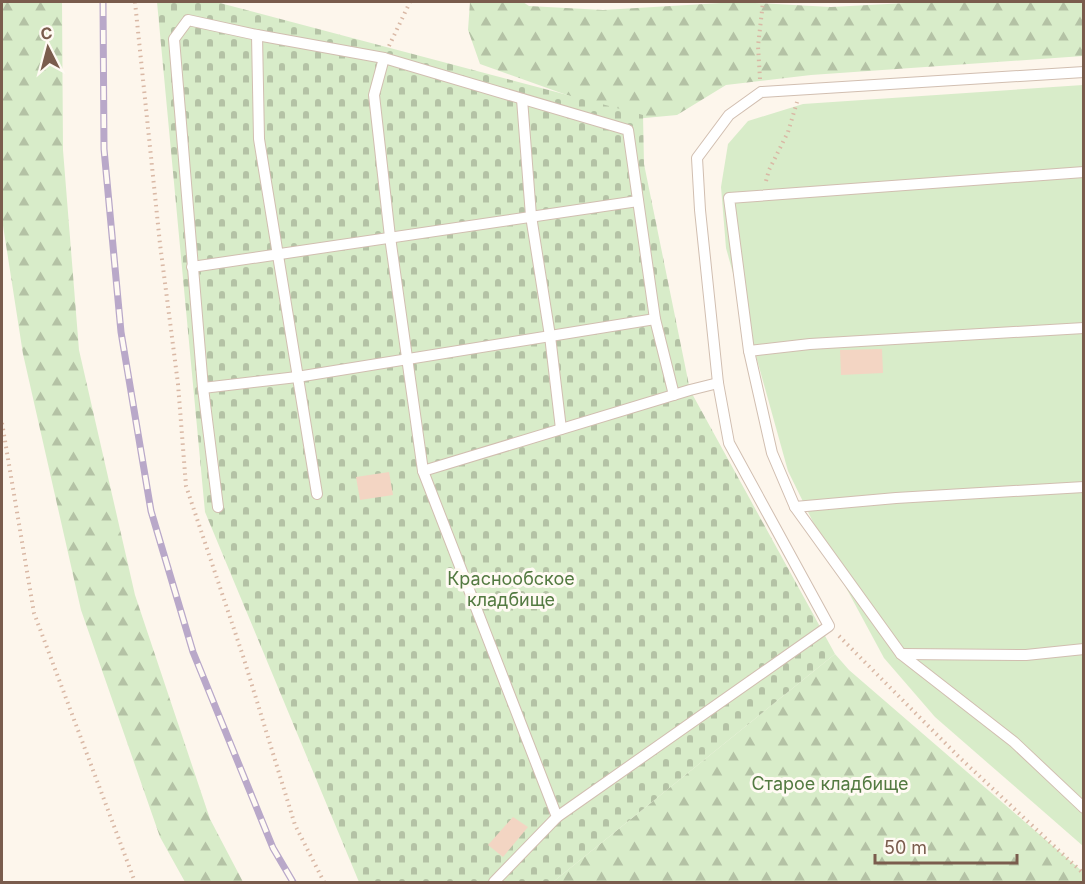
<svg xmlns="http://www.w3.org/2000/svg" width="1085" height="884" viewBox="0 0 1085 884" font-family="Inter,sans-serif">
<defs>
<pattern id="forest-firs" width="22" height="20" patternUnits="userSpaceOnUse" patternTransform="scale(1.5)"><rect width="22" height="20" fill="#d8ecc9"/><path d="M5 1l3.5 6h-7zM16 11l3.5 6h-7z" fill="#b4c2a5"/></pattern>
<pattern id="cemetery-stones" width="16" height="16" patternUnits="userSpaceOnUse" patternTransform="scale(1.5)"><rect width="16" height="16" fill="#d8ecc9"/><path d="M2 7V4a2 2 0 0 1 4 0v3zM10 15v-3a2 2 0 0 1 4 0v3z" fill="#b4c2a5"/></pattern>
</defs>
<rect width="100%" height="100%" fill="#fdf6ec"/>
<!-- forest -->
<g fill="url(#forest-firs)">
<path d="M2 2H62L63 150 79 350 135 595 210 819 243 882H185L160 837 81 610 23 354 2 219Z"/>
<path d="M470 2H523L529 6 603 10 738 2 831 7 925 2H1084L1083 56 811 75 726 85 677 115 634 119 480 64 468 30Z"/>
<path d="M835 654 849 670 1083 872V882H553Z"/>
</g>
<!-- cemetery -->
<path fill="url(#cemetery-stones)" d="M157 2H216L643 115 644 164 690 390 835 654 553 882H359L205 512Z"/>
<!-- green -->
<path fill="#d8ecc9" d="M1083 85V846L935 717 884 658 837 571 788 471 726 248 721 187 728 144 748 121 803 104Z"/>
<!-- building -->
<g fill="#f3d5c3">
<path d="M882 349 883 373 841 375 840 350Z"/>
<path d="M389 472 393 495 360 500 356 477Z"/>
<path d="M513 817 528 827 503 857 488 845Z"/>
</g>
<g fill="none" stroke-linecap="round" stroke-linejoin="round">
<!-- service casing -->
<g stroke="#d1beb0" stroke-width="12">
<g id="service">
<path d="M257 35 259 139 317 494"/>
<path d="M384 58 374 95 390 237 423 471 557 817 494 882"/>
<path d="M522 99 531 216 550 336 561 429"/>
<path d="M1084 172 729 198 749 351 772 453 795 507 901 654 1014 742 1084 808"/>
<path d="M192 267 638 201"/>
<path d="M749 351 810 344 1084 328"/>
<path d="M203 388 297 377 655 319"/>
<path d="M423 471 690 390 718 383"/>
<path d="M218 507 203 388 174 39 188 20 257 35 384 58 628 130 655 319 674 395"/>
<path d="M795 507 896 498 1084 487"/>
<path d="M901 654 1026 655 1084 649"/>
<path d="M557 817 829 626 729 443 718 383 700 210 697 158 729 115 761 92 1084 72"/>
</g>
</g>
<!-- path -->
<g stroke="#d9b8a5" stroke-width="4" stroke-dasharray="1.5 4.5" stroke-linecap="butt">
<path d="M135 2 160 244 178 384 186 486 243 656 295 825 324 882"/>
<path d="M389 46 410 2"/>
<path d="M760 79 758 46 763 2"/>
<path d="M766 181 769 170 788 132 797 102"/>
<path d="M2 423 34 613 135 882"/>
<path d="M839 636 960 758 1084 874"/>
</g>
<!-- service -->
<use href="#service" stroke="#fff" stroke-width="10"/>
<!-- rail casing -->
<g stroke="#b9a8c9" stroke-width="7">
<path id="rail" d="M103 2 104 149 121 332 151 511 193 652 273 848 293 882"/>
</g>
<!-- rail -->
<use href="#rail" stroke="#fffaf3" stroke-width="4.5" stroke-dasharray="14" stroke-linecap="butt"/>
</g>
<g text-anchor="middle" stroke-width="6" stroke-linejoin="round" paint-order="stroke">
<!-- park labels -->
<g font-size="18" fill="#537a41" stroke="#fffaf3">
<text x="511" y="585">Краснообское<tspan x="511" dy="21">кладбище</tspan></text>
<text x="830" y="790">Старое кладбище</text>
</g>
</g>
<!-- border -->
<rect width="1085" height="884" fill="none" stroke="#7a5c4d" stroke-width="6"/>
<!-- north arrow -->
<g transform="translate(48 48) rotate(354)" stroke="#fffaf3" stroke-width="4.5" paint-order="stroke">
<path d="M0-4.5L10 22L0 15L-10 22Z" fill="#7a5c4d"/>
<text y="-9" font-size="16" font-weight="bold" text-anchor="middle" fill="#7a5c4d">С</text>
</g>
<!-- scale -->
<path d="M875 854v9h142v-9" fill="none" stroke="#7a5c4d" stroke-width="3"/>
<text x="884" y="854" font-size="18" fill="#7a5c4d" stroke="#fffaf3" stroke-width="4.5" paint-order="stroke">50 m</text>
</svg>
